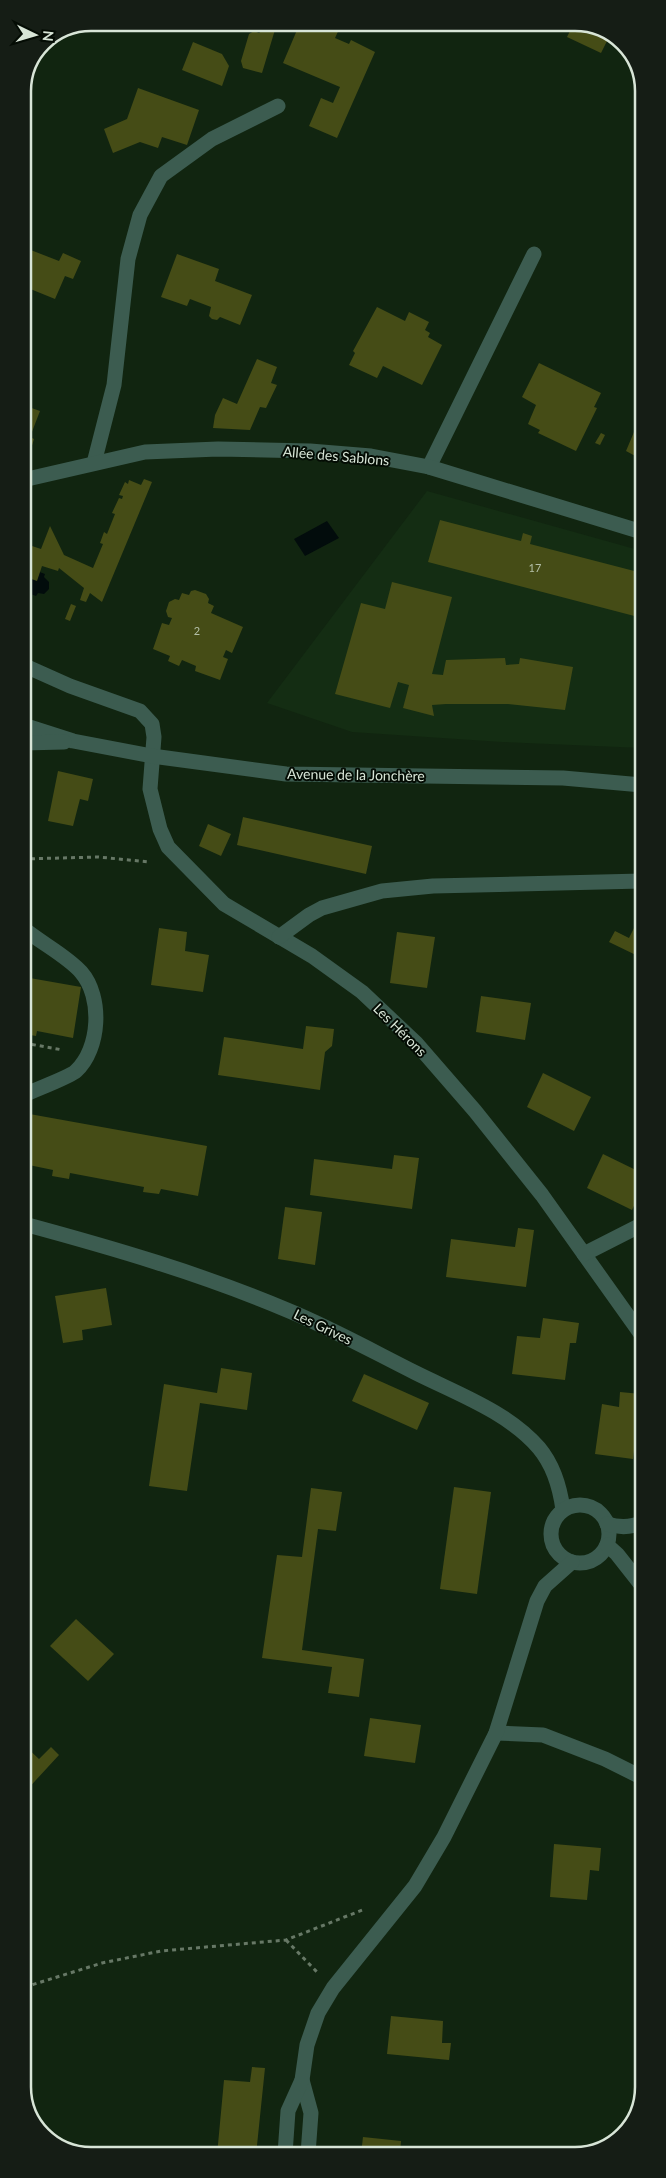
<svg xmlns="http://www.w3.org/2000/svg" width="666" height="2178" viewBox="0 0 666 2178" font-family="Lato,sans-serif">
<rect width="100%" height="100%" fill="#112510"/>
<!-- built -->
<path fill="#142d13" d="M427 491 642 551V748L502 742 352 732 267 703Z"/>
<!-- water -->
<g fill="#020c0c">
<path d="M327 521 339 538 305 556 294 539Z"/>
<path d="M23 566 45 574 44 577 49 582V589L44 594 38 593 36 596 23 591Z"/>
</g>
<!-- building -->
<g fill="#454c16">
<path d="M266 23H277L262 73 243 68 241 61 249 34 254 31 259 33 264 29Z"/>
<path d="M300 23H342L335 38 349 44 351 40 375 52 337 138 309 126 321 98 333 103 340 87 283 63Z"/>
<path d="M574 23 608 39 601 53 567 37Z"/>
<path d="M193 42 222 54 229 66 222 86 182 70Z"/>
<path d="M138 88 199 110 187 145 162 137 158 148 140 142 113 153 104 129 127 119Z"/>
<path d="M23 247 59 261 63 253 81 261 73 279 65 276 55 299 23 286Z"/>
<path d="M177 254 219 269 215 281 252 295 240 325 220 317 217 320 212 319 209 316 211 307 190 299 187 306 161 297Z"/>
<path d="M377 307 405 321 409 312 429 322 425 330 430 333 428 337 442 345 422 385 383 366 377 378 349 365 355 353 353 351Z"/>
<path d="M257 359 277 367 271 383 277 385 266 408 260 407 250 430 213 428 215 415 223 398 237 404Z"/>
<path d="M539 363 601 393 594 407 597 408 576 451 538 433 540 430 528 424 536 405 522 397Z"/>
<path d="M23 405 40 411 30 437 34 439 30 452 25 450 23 456Z"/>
<path d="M637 414 642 415V456L639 458 626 451 634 432Z"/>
<path d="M601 433 605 435 600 445 595 443Z"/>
<path d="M144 479 152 482 102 602 90 593 86 602 80 600 84 588 59 568 58 571 42 566 37 581 23 576V543L41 549 50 526 64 555 93 568 103 544 100 543 104 532 107 534 115 514 112 513 119 498 122 499 123 496 119 495 125 482 128 484 129 480 141 485Z"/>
<path d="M440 520 521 541 523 533 532 536 530 544 642 573V618L428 562Z"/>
<path d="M392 582 452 597 432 674 443 675 446 660 505 658 506 665 519 664 520 658 573 667 565 710 508 704H446L432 705 434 716 403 708 409 685 398 682 390 708 335 694 361 603 385 609Z"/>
<path d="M195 590 206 594 209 599 208 603 214 606 211 613 243 627 232 653 226 650 223 657 228 659 220 680 195 671 196 666 182 660 179 666 168 661 170 656 153 649 162 623 169 625 172 618 168 617 166 611 169 602 175 599 179 600 182 593 189 595 191 591Z"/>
<path d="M71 604 76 606 70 621 65 619Z"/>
<path d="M58 771 93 779 88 801 80 799 73 826 48 821Z"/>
<path d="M243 817 372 846 366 874 237 845Z"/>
<path d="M208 824 231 834 221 856 199 846Z"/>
<path d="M641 914 642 915V958L609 942 615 931 629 938Z"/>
<path d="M159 928 187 932 185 951 209 955 203 992 151 985Z"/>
<path d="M397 932 435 937 427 988 390 983Z"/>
<path d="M24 977 81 987 73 1038 37 1031 36 1036 24 1034Z"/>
<path d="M481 996 531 1003 525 1040 476 1032Z"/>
<path d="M306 1026 334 1029 332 1046 325 1052 320 1090 218 1075 224 1037 303 1049Z"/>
<path d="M543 1073 591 1097 574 1131 527 1107Z"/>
<path d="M24 1113 207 1146 198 1196 161 1189 159 1194 143 1192 144 1187 70 1173 69 1179 52 1176 53 1170 24 1164Z"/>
<path d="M603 1154 642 1173V1189L632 1210 587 1188Z"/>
<path d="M394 1155 419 1158 412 1209 310 1195 314 1159 392 1169Z"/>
<path d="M285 1207 322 1212 315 1265 278 1259Z"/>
<path d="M518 1228 534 1230 526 1287 446 1277 451 1239 515 1247Z"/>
<path d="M106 1288 112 1325 82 1330 83 1340 63 1343 55 1296Z"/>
<path d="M543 1318 579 1323 576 1343H570L565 1380 512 1374 517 1336 540 1338Z"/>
<path d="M221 1368 252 1373 247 1410 200 1403 187 1491 149 1486 164 1384 217 1393Z"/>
<path d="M364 1374 429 1403 417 1430 352 1401Z"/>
<path d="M620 1392 641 1394 633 1459 595 1454 602 1404 619 1407Z"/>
<path d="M454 1487 491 1492 477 1594 440 1589Z"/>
<path d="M311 1488 342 1492 336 1531 318 1529 302 1650 364 1659 359 1697 328 1693 332 1667 262 1658 277 1555 302 1557Z"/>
<path d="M76 1619 114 1654 88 1681 50 1646Z"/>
<path d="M370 1718 421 1725 415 1763 364 1756Z"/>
<path d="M24 1745 39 1759 51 1747 59 1755 24 1793Z"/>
<path d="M554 1844 601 1848 599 1871 590 1870 587 1900 550 1897Z"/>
<path d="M391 2016 443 2021 442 2043H451L449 2060 387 2054Z"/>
<path d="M252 2067 265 2068 256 2155H217L224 2080 250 2082Z"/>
<path d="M363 2137 401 2141 400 2154H361Z"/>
</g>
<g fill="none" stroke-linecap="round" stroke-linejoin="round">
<!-- path -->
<g stroke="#677866" stroke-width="3" stroke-dasharray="4 4" stroke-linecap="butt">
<path d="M23 859 98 857 150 862"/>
<path d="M24 1043 63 1050"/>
<path d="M25 1044 27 1035"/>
<path d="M286 1940 317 1972"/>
<path d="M25 1987 102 1963 161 1951 286 1940 365 1909"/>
</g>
<!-- minor -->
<g stroke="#3c5c50" stroke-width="15">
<path d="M94 463 114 385 128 259 140 215 161 176 212 139 278 106"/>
<path d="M429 467 534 254"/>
<path d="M23 480 145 452 218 449 310 451 371 456 429 467 642 532"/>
<path d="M23 665 70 686 140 711 152 724 154 737 150 789 160 829 168 847 224 904 312 956 362 992 416 1043 475 1111 542 1195 643 1337"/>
<path d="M23 725 73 741 152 756 286 774 563 778 642 785"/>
<path d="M23 743 64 742"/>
<path d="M23 928C41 943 67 956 81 972 103 997 100 1049 76 1071 70 1077 34 1090 24 1095"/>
<path d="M279 937 309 915 322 908 382 891 433 886 642 881"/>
<path d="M24 1224C113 1248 202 1274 287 1310 331 1328 374 1352 416 1373 458 1394 508 1412 539 1448 554 1466 560 1487 563 1510"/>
<path d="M584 1254 643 1224"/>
<circle cx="580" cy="1534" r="29"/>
<path d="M607 1524C620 1528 631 1528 643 1522"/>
<path d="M607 1545 617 1554 643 1587"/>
<path d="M496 1733 543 1735 605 1759 643 1778"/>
<path d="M302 2080 311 2113 308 2154"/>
<path d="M285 2154 288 2111 302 2080 307 2045 318 2013 333 1988 415 1886 444 1837 496 1733 537 1601 545 1586 572 1562"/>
</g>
</g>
<g text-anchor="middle" stroke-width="4" stroke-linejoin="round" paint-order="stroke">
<!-- number labels -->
<g font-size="11" fill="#b3bfa7">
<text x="535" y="572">17</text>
<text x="197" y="635">2</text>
</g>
<!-- street labels -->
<g font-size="14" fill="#d8e5d7" stroke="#040c04">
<text transform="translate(336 456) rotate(5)" y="5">Allée des Sablons</text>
<text transform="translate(356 775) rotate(1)" y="5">Avenue de la Jonchère</text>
<text transform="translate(400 1030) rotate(45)" y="5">Les Hérons</text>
<text transform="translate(323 1327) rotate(26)" y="5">Les Grives</text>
</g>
</g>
<!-- crop -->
<path d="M0 0H666V2178H0ZM91 31H575A60 60 0 0 1 635 91V2087A60 60 0 0 1 575 2147H91A60 60 0 0 1 31 2087V91A60 60 0 0 1 91 31Z" fill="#151d15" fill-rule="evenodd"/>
<path fill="none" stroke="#d8e5d7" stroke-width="2.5" d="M91 31H575A60 60 0 0 1 635 91V2087A60 60 0 0 1 575 2147H91A60 60 0 0 1 31 2087V91A60 60 0 0 1 91 31Z"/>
<!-- north arrow -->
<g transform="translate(35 35) rotate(95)" stroke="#040c04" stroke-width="4" paint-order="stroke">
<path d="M0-4L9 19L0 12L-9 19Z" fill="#d8e5d7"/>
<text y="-8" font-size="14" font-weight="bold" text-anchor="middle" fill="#d8e5d7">N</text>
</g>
</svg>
